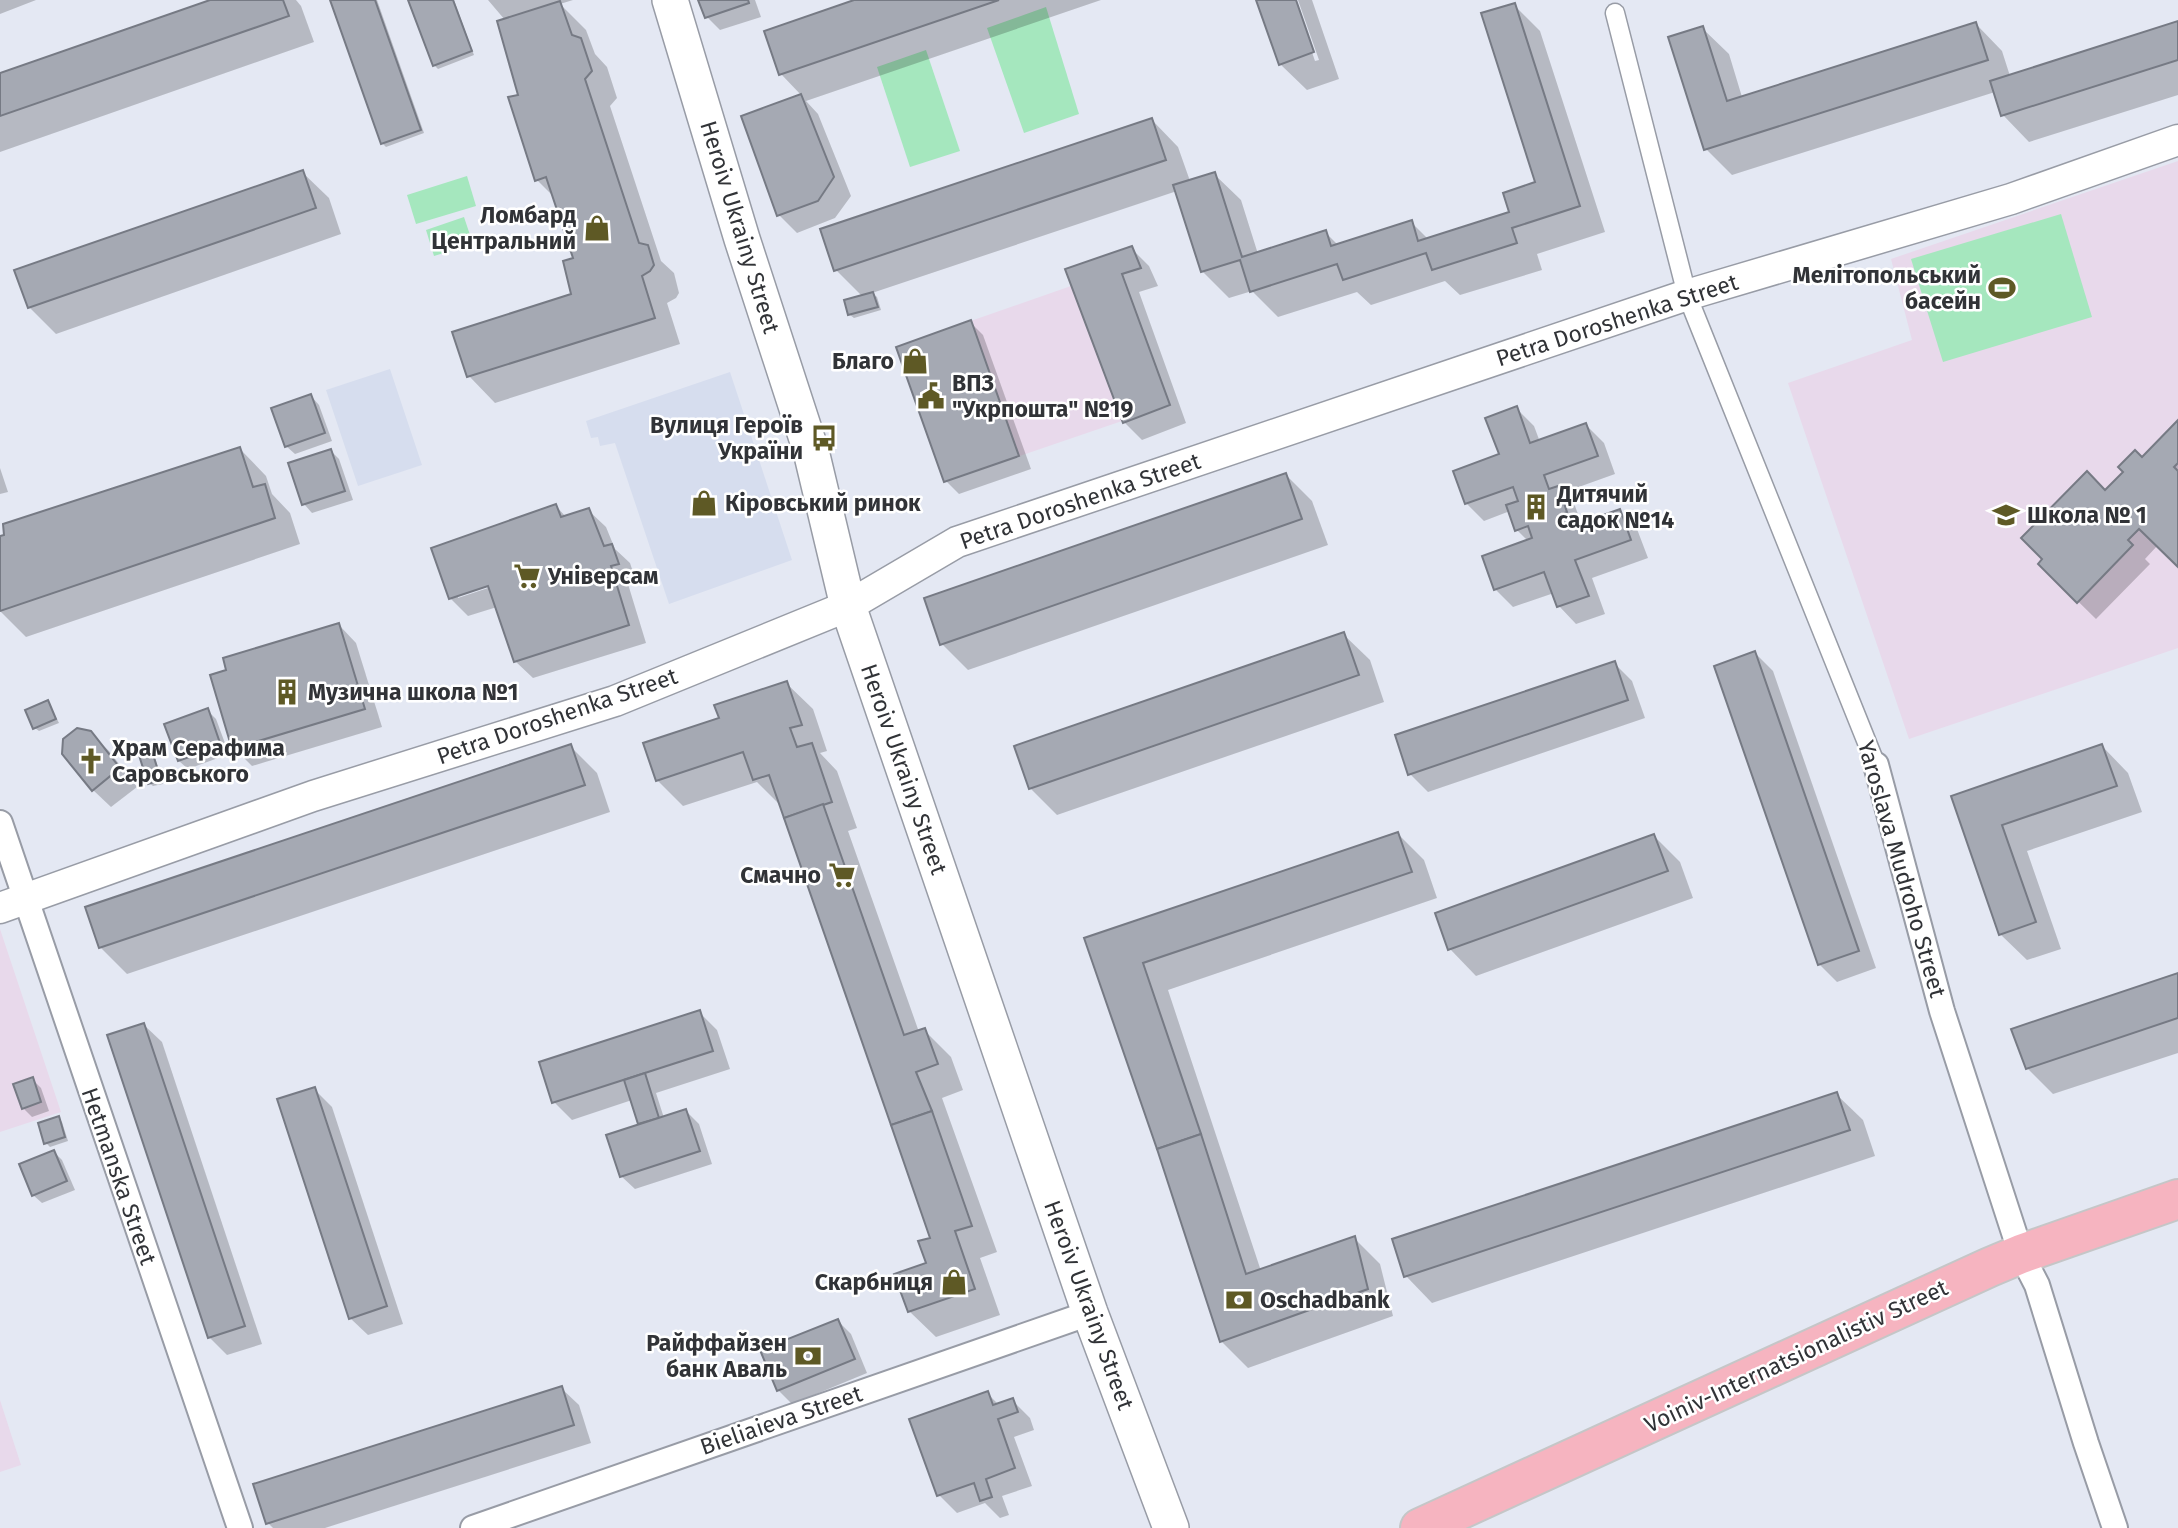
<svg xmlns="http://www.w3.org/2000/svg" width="2178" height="1528" viewBox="0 0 2178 1528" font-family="'Fira Sans',sans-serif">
<rect width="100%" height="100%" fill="#e4e8f3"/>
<!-- built -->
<g fill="#d6ddee">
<path d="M390 369 422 465 358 486 326 390Z"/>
<path d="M730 372 792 560 669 604 615 443 600 446 598 437 591 438 586 421Z"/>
</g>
<!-- education -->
<g fill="#e8d9eb">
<path d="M2178 161V648L1909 739 1788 383 1912 340 1891 259Z"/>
<path d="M1071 286 1122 421 944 482 896 347Z"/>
<path d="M0 929 61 1112 0 1132Z"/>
<path d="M0 1400 21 1465 0 1472Z"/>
</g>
<!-- green -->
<g fill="#a5e7be">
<path d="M1046 7 1079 114 1024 133 987 28Z"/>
<path d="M926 50 960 151 910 167 877 67Z"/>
<path d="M467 176 476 206 416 224 407 195Z"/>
<path d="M2061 214 2092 317 1943 362 1911 259Z"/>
<path d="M464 217 473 244 434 256 426 230Z"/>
</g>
<!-- shadow -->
<g fill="#0003" fill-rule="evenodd">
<path d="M0 0H36L0 14Z"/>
<path d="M215 0H296L301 6 314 42 0 152V75Z"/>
<path d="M332 0H377L424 133 386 147 382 143Z"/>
<path d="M410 0H454L474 55 438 69 434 65Z"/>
<path d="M488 0H573L560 4 586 30 595 54 607 67 617 98 610 106 661 261 674 273 679 293 676 298 667 303 680 344 495 403 469 376 455 333 573 295 575 259 555 198 537 180 505 20Z"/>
<path d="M700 0H755L761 17 720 30 707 17Z"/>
<path d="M860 0H1101L806 101 818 114 851 196 835 218 797 233 779 215 743 117 802 96 781 74Z"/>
<path d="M1258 0H1294L1315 61 1319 60 1298 0H1312L1339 79 1307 90 1280 64Z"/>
<path d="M1514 5 1540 31 1605 232 1537 254 1542 270 1460 295 1445 281 1371 305 1357 292 1278 317 1252 291 1229 298 1203 272 1177 191 872 293 877 297 881 310 854 318 850 315 846 302 863 297 836 270 1152 120 1178 147 1190 181 1214 174 1241 200 1258 254 1325 232 1338 245 1411 222 1429 240 1511 213 1537 184Z"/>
<path d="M2178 23V95L2029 142 2003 115 1995 92 1732 175 1706 149 1702 28 1729 54 1742 97 1976 24 2002 51 2010 76Z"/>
<path d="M302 172 329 198 341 234 56 334 29 307Z"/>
<path d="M1131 248 1149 266 1158 286 1139 292 1186 423 1142 440 1124 422 1068 270Z"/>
<path d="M970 322 983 335 1031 469 959 494 946 481Z"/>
<path d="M311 396 319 405 332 441 295 454 286 446Z"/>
<path d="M1516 408 1534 426 1540 442 1586 425 1604 443 1615 474 1562 493 1575 506 1582 525 1619 511 1637 529 1648 558 1592 578 1605 614 1576 624 1559 606 1554 593 1513 607 1496 590 1484 557 1528 541 1517 530 1510 511 1484 521 1466 503 1501 456Z"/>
<path d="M2178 423V565L2158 545 2145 559 2150 564 2096 619 2040 564 2105 492Z"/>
<path d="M240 449 266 476 272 494 290 513 300 544 26 637 0 611V538Z"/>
<path d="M331 451 339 459 353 500 312 513 304 504 291 464Z"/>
<path d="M0 468 8 492 0 494Z"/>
<path d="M1286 475 1312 501 1328 545 968 670 942 644Z"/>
<path d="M556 506 566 517 588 510 606 527 615 549 630 563 636 581 628 584 646 643 533 678 515 661 497 607 468 616 450 598ZM496 582 497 585 458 598V594Z"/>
<path d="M339 625 356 643 382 727 252 766 234 748Z"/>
<path d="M1343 634 1370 660 1384 702 1057 815 1030 788Z"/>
<path d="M1755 653 1773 671 1876 968 1837 982 1819 964Z"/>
<path d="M1614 663 1632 681 1645 718 1428 792 1410 774Z"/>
<path d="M786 683 813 709 827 751 820 753 837 771 857 828 848 831 919 1032 924 1030 951 1057 963 1090 942 1098 997 1252 980 1258 1000 1315 936 1337 909 1311 928 1264 932 1239 781 806 757 782 683 806 657 780 721 719Z"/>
<path d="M48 702 59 723 39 731 35 728Z"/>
<path d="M207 710 216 719 229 754 188 769 179 761Z"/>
<path d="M90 733 109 751 137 787 111 807 93 790Z"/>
<path d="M570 746 597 773 610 812 127 974 100 947Z"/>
<path d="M2102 746 2128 773 2142 812 2027 851 2061 949 2027 960 2000 934 1953 797Z"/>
<path d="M150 750 154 754 163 784 153 786 149 783Z"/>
<path d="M1398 834 1424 860 1437 898 1168 990 1261 1271 1354 1238 1380 1264 1393 1316 1248 1368 1221 1341 1087 939Z"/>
<path d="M1654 836 1680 862 1693 898 1476 976 1450 949Z"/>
<path d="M2178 975V1053L2053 1094 2027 1068Z"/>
<path d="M699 1012 717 1030 730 1069 656 1093 664 1118 686 1111 699 1124 712 1164 635 1189 621 1176 642 1125 632 1100 572 1120 554 1102Z"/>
<path d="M144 1025 162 1042 262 1344 227 1355 209 1337Z"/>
<path d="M32 1079 41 1088 49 1111 32 1117 23 1108Z"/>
<path d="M314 1089 332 1107 403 1324 368 1335 350 1318Z"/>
<path d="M1836 1094 1863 1120 1875 1156 1432 1303 1406 1276Z"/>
<path d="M58 1118 62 1122 68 1141 50 1147 46 1143Z"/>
<path d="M54 1152 62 1160 75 1190 42 1203 33 1195Z"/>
<path d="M838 1321 851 1334 867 1373 792 1404 778 1390Z"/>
<path d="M561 1388 579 1405 591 1443 325 1528H273L268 1523Z"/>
<path d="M987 1393 999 1405 1012 1400 1030 1418 1034 1430 1014 1437 1032 1486 1002 1496 1009 1515 1000 1518 985 1503 957 1513 939 1495Z"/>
</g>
<!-- building -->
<g fill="#a5a9b3" stroke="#767a84" stroke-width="2">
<path d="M210 0H283L289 16 0 116V73Z"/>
<path d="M330 0H375L421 130 381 144Z"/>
<path d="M408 0H453L472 51 433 66Z"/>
<path d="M698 0H748L749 3 705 18Z"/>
<path d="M854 0H999L779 75 764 31Z"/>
<path d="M1256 0H1296L1314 52 1279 65Z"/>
<path d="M560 1 572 35 581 38 592 71 585 79 639 243 648 245 654 265 650 271 642 276 655 318 467 377 452 332 571 294 563 261 573 258 546 177 535 181 508 97 518 95 497 21Z"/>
<path d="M1515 3 1580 206 1512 228 1517 243 1432 270 1426 253 1343 280 1337 264 1250 292 1240 260 1201 272 1173 185 1215 172 1242 257 1326 230 1331 246 1412 220 1418 241 1509 212 1503 193 1535 182 1481 13Z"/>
<path d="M2178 21V60L2001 116 1990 81Z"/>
<path d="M1976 22 1988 60 1704 150 1668 37 1703 26 1727 101Z"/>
<path d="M801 94 834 177 818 201 777 216 741 116Z"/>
<path d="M1152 118 1166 160 834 271 820 229Z"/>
<path d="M303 170 316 208 28 308 14 270Z"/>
<path d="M1132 246 1141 268 1122 274 1170 405 1123 423 1065 269Z"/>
<path d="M873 292 878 307 848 315 844 300Z"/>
<path d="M971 320 1019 456 944 482 896 347Z"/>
<path d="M311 394 325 433 285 447 271 408Z"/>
<path d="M1517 406 1530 443 1586 423 1598 456 1544 475 1549 489 1558 486 1567 512 1559 515 1564 529 1620 509 1631 540 1575 560 1589 596 1557 607 1544 572 1494 590 1482 556 1532 538 1528 526 1515 531 1506 505 1518 501 1513 487 1465 504 1453 471 1499 454 1485 418Z"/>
<path d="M2178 420V463L2174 467 2178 471V567L2139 529 2128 540 2133 545 2077 603 2038 564 2042 559 2021 538 2087 471 2105 490 2123 472 2118 467 2135 450 2142 457Z"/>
<path d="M240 447 253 487 265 484 275 518 0 611V536L4 535 3 524Z"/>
<path d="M331 449 345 491 302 505 288 463Z"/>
<path d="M1286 473 1302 519 940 645 924 598Z"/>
<path d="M556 504 561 517 589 508 604 546 612 544 619 564 611 566 629 625 514 662 488 586 449 599 431 548Z"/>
<path d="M339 623 365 709 232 749 210 675 226 670 223 658Z"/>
<path d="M1344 632 1359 675 1029 789 1014 746Z"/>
<path d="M1755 651 1859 951 1818 965 1714 666Z"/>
<path d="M1615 661 1628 700 1408 775 1395 735Z"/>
<path d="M787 681 802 725 790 728 797 747 812 743 832 802 784 818 769 775 753 780 743 752 656 781 643 743 719 718 714 705Z"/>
<path d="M48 700 56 719 33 729 25 710Z"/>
<path d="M208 708 221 746 178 761 164 724Z"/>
<path d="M77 728 91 731 120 768 92 791 62 754 63 739Z"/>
<path d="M571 744 585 785 99 948 85 907Z"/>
<path d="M2102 744 2117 786 2002 825 2036 922 1999 935 1951 796Z"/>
<path d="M151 748 161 780 148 784 138 752Z"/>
<path d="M823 804 904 1035 925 1028 938 1064 916 1072 932 1111 891 1125 784 818Z"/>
<path d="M1398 832 1412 872 1143 963 1201 1134 1157 1149 1084 938Z"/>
<path d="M1654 834 1668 871 1448 950 1435 913Z"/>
<path d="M2178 973V1018L2026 1069 2011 1029Z"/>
<path d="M700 1010 713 1051 552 1103 539 1062Z"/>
<path d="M144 1023 245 1326 208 1338 107 1035Z"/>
<path d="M645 1073 659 1118 638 1124 624 1080Z"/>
<path d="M33 1077 41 1102 22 1109 13 1084Z"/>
<path d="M315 1087 387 1306 349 1319 277 1099Z"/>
<path d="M1837 1092 1850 1130 1404 1277 1392 1239Z"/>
<path d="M686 1109 700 1151 620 1177 606 1135Z"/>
<path d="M932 1111 972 1226 955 1231 975 1289 908 1312 894 1274 926 1263 918 1241 930 1238 891 1125Z"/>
<path d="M59 1116 65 1137 44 1144 38 1123Z"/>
<path d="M1201 1134 1246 1274 1355 1236 1368 1289 1220 1342 1157 1149Z"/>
<path d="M54 1150 67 1181 32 1196 19 1164Z"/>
<path d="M838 1319 855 1359 777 1391 760 1350Z"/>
<path d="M562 1386 574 1425 266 1524 253 1484Z"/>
<path d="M988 1391 993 1405 1013 1398 1018 1412 998 1419 1015 1468 986 1479 992 1497 980 1501 974 1483 937 1496 909 1419Z"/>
</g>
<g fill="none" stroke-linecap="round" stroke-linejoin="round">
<!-- pedestrian casing -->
<g stroke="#989ca6" stroke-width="21">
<path id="pedestrian" d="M1615 13 1687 295 1876 765"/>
</g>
<!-- minor casing -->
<g stroke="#989ca6" stroke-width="28">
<g id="minor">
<path d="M1876 765 1942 1011 2021 1254 2037 1285 2086 1443 2115 1528"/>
<path d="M0 823 240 1528"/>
<path d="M473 1528 1090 1313"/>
</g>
</g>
<!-- tertiary casing -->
<g stroke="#989ca6" stroke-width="33">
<path id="tertiary" d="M0 908 313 796 615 701 848 606 957 542 1687 295 2011 199 2178 140"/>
</g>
<!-- secondary casing -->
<g stroke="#989ca6" stroke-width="38">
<path id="secondary" d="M670 0 742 239 811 451 848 606 1090 1313 1171 1528"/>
</g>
<!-- trunk casing -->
<g stroke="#c5c6c7" stroke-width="42">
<path id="trunk" d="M1420 1528 1990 1267 2021 1254 2178 1199"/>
</g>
<!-- pedestrian -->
<use href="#pedestrian" stroke="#fff" stroke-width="18"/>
<!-- minor -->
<use href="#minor" stroke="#fff" stroke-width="24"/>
<!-- tertiary -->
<use href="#tertiary" stroke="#fff" stroke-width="30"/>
<!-- secondary -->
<use href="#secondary" stroke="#fff" stroke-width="35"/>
<!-- trunk -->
<use href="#trunk" stroke="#f6b4c0" stroke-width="38"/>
</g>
<!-- icons -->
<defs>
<g id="shop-bare" transform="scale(2.1)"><path d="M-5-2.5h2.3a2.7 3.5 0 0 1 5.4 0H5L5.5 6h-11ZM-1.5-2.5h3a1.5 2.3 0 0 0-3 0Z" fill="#5e5925" stroke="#fff" stroke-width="2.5" paint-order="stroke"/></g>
<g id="stadium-bare" transform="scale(2.1)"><path d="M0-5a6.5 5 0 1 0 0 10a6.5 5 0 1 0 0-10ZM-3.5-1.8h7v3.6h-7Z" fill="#5e5925" stroke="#fff" stroke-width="2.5" paint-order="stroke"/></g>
<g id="civic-bare" transform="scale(2.1)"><path d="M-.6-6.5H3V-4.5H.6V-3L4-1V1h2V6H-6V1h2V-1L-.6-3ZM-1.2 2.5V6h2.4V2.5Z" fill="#5e5925" stroke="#fff" stroke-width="2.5" paint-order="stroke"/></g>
<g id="bus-bare" transform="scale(2.1)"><path d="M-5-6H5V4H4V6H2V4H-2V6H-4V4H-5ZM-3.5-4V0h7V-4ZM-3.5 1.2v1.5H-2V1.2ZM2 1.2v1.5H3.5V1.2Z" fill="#5e5925" stroke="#fff" stroke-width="2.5" paint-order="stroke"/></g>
<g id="building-bare" transform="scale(2.1)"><path d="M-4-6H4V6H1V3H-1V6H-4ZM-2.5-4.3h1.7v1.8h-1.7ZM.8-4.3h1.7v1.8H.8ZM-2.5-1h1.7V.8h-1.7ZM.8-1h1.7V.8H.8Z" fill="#5e5925" stroke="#fff" stroke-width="2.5" paint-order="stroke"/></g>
<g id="school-bare" transform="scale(2.1)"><path d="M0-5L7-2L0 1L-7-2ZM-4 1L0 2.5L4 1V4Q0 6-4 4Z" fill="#5e5925" stroke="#fff" stroke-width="2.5" paint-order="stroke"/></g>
<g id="supermarket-bare" transform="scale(2.1)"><path d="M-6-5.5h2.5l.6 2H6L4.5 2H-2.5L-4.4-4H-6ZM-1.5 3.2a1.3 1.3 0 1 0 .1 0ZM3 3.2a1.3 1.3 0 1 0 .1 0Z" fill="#5e5925" stroke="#fff" stroke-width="2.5" paint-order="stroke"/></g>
<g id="church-bare" transform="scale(2.1)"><path d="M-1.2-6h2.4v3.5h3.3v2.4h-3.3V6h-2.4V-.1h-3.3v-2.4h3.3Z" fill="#5e5925" stroke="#fff" stroke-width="2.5" paint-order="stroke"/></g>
<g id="bank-bare" transform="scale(2.1)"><path d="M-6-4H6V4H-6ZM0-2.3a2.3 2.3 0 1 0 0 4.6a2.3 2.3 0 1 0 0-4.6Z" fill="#5e5925" stroke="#fff" stroke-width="2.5" paint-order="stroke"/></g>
</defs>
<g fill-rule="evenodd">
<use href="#shop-bare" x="597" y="228"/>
<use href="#stadium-bare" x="2002" y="288"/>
<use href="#shop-bare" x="915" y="361"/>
<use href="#civic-bare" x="931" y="396"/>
<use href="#bus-bare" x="824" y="438"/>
<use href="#shop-bare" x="704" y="503"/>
<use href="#building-bare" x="1536" y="507"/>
<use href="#school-bare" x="2006" y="515"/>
<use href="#supermarket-bare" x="527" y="576"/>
<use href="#building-bare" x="287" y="692"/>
<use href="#church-bare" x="91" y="761"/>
<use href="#supermarket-bare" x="842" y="875"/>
<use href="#shop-bare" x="954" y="1282"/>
<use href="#bank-bare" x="1239" y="1300"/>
<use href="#bank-bare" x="808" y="1356"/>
</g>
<g text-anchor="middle" stroke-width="5" stroke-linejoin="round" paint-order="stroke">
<!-- poi labels -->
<g font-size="23" font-weight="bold" fill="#313337" stroke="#fff" text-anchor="start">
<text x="576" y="223" text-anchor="end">Ломбард<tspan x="576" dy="26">Центральний</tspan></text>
<text x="1981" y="283" text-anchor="end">Мелітопольський<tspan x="1981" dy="26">басейн</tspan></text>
<text x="894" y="369" text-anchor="end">Благо</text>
<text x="952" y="391">ВПЗ<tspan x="952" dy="26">"Укрпошта" №19</tspan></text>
<text x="803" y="433" text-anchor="end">Вулиця Героїв<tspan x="803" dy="26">України</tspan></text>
<text x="1557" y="502">Дитячий<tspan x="1557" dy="26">садок №14</tspan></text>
<text x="725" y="511">Кіровський ринок</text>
<text x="2027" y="523">Школа № 1</text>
<text x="548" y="584">Універсам</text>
<text x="308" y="700">Музична школа №1</text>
<text x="112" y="756">Храм Серафима<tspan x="112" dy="26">Саровського</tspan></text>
<text x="821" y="883" text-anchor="end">Смачно</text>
<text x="933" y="1290" text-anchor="end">Скарбниця</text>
<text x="1260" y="1308">Oschadbank</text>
<text x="787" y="1351" text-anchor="end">Райффайзен<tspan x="787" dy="26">банк Аваль</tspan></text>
</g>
<!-- street labels -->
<g font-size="23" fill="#313337" stroke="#fff">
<text transform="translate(740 227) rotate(73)" y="8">Heroiv Ukrainy Street</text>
<text transform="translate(1617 320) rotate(-18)" y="8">Petra Doroshenka Street</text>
<text transform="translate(1080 501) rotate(-19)" y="8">Petra Doroshenka Street</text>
<text transform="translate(557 716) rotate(-19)" y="8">Petra Doroshenka Street</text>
<text transform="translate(904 769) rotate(71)" y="8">Heroiv Ukrainy Street</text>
<text transform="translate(1902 869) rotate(74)" y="8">Yaroslava Mudroho Street</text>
<text transform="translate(119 1176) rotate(71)" y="8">Hetmanska Street</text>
<text transform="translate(1089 1305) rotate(70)" y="8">Heroiv Ukrainy Street</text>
<text transform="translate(1796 1356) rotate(-25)" y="8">Voiniv-Internatsionalistiv Street</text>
<text transform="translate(781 1420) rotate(-19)" y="8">Bieliaieva Street</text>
</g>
</g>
</svg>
